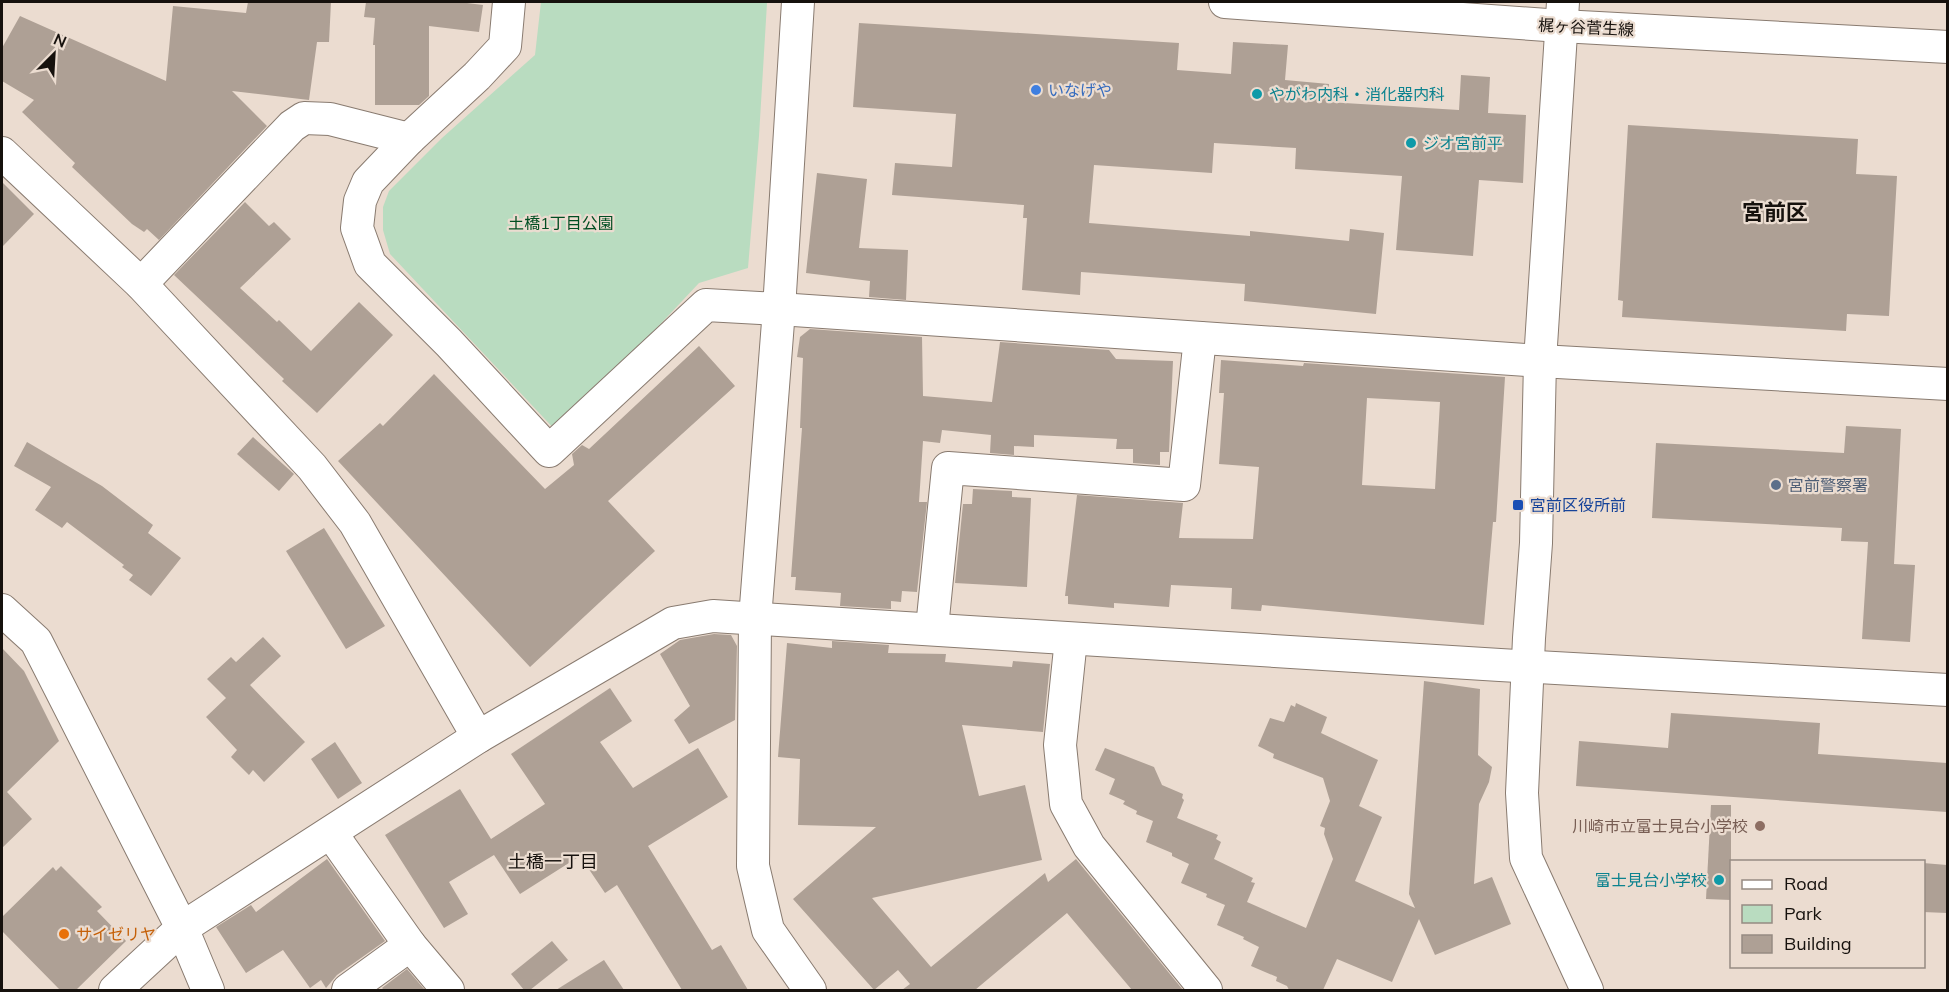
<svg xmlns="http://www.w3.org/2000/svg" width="1949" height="992" viewBox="0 0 1949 992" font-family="Mulish,'Noto Sans JP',sans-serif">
<rect width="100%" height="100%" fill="#ebdcd0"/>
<!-- green -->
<path fill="#b9dcc0" d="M541 2 767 3 759 136 748 268 699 283 558 433 390 254 383 230V207L389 191 442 138 535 55Z"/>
<!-- building -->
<g fill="#aea095" fill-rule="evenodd">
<path d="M248 2H331L329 42H317L309 100 232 91 267 126 159 240 147 229 144 232 132 224 72 167 75 163 22 112 34 100 2 81V48L20 16 166 81 173 6 246 13Z"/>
<path d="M366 2H459L483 5 479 32 429 26V96L419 105H375V45H373L375 18 364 17Z"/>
<path d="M859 23 1179 43 1177 70 1231 74 1233 42 1288 45 1285 80 1329 84 1328 102 1459 110 1461 75 1490 77 1488 113 1526 115 1523 183 1479 180 1473 256 1396 250 1402 176 1295 169 1296 148 1214 143 1212 173 1094 165 1089 223 1250 236V231L1349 241 1350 229 1384 233 1376 314 1244 301 1245 284 1081 272 1080 295 1022 290 1027 218H1023L1024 205 892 195 895 163 952 167 956 114 853 107Z"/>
<path d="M1628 125 1858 139 1856 174 1897 176 1889 316 1847 314 1846 331 1622 317 1623 301 1618 300Z"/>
<path d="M817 173 867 179 859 248 908 250 906 300 869 297 870 281 806 273Z"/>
<path d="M2 182 34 214 2 247Z"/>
<path d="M245 202 269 226 274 222 291 239 240 288 277 322 279 320 311 351 359 302 393 335 317 413 282 381 284 379 174 275Z"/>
<path d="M810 329 922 337 923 396 992 402 1000 342 1109 350 1116 359 1173 361 1169 452H1160V465L1133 463V449H1116L1117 439 1034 435V447L1014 446V455L990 453 991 435 942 430 940 443 923 441 919 502H927L917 592 902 591 901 602 891 601V609L840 606 841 593 795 590 796 577H791L802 428H800L803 358 797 357 800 337Z"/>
<path d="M699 346 735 386 608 501 655 551 530 667 338 461 380 423 383 426 434 374 545 489 574 465 572 454 582 445 589 449Z"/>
<path d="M1221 360 1303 366 1304 363 1505 377 1496 522H1493L1484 625 1262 605 1261 611 1231 609 1232 588 1171 585 1169 607 1114 603V608L1068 604V596H1065L1077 495 1183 503 1179 538 1253 539 1259 467 1219 464 1224 393H1219ZM1367 398 1440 402 1435 489 1362 485Z"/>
<path d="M1846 426 1901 429 1894 564 1915 565 1910 642 1862 639 1868 542 1841 541 1842 528 1652 518 1656 443 1844 453Z"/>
<path d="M253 437 294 474 279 491 237 454Z"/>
<path d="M27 442 102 486 153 525 148 533 181 558 151 596 129 580 133 575 122 567 124 565 67 522 62 528 35 510 51 487 14 466Z"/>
<path d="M973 489 1012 491V497L1031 498 1027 587 955 583 963 504H972Z"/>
<path d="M324 528 385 626 346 649 286 551Z"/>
<path d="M714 634 731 635 737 646 735 720 689 744 674 720 690 706 660 654 680 640Z"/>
<path d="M263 637 281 656 250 685 305 742 264 782 253 770 249 775 231 757 237 750 206 717 226 698 207 679 231 657 236 662Z"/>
<path d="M832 641 889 645 888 653 946 654 945 662 1012 667 1013 661 1050 664 1043 732 962 725 979 796 1025 785 1042 860 872 898 931 967 1045 873 1048 882 1076 859 1183 990H1132L1067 913 975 990H902L910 984 898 970 874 990 793 899 876 827 798 825 800 759 778 757 787 643 832 648Z"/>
<path d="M2 648 24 671 59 741 7 792 32 819 2 848Z"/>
<path d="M1424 681 1480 689 1478 755 1492 767 1489 782 1479 804 1474 884 1492 877 1511 924 1435 955 1419 919 1392 982 1337 959 1323 990H1289L1287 986 1276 981 1277 977 1251 966 1259 947 1243 939 1244 937 1217 925 1225 905 1206 897 1207 894 1181 883 1189 864 1172 856V853L1146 842 1153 821 1136 814 1137 811 1123 804 1125 801 1109 794 1115 779 1095 770 1105 748 1154 767 1162 785 1183 794 1182 798 1184 800 1177 818 1218 835 1216 839 1221 842 1214 859 1253 878 1251 882 1255 883 1247 902 1306 928 1333 859 1324 834 1325 828 1320 826 1330 801 1323 778 1273 758 1274 754 1258 746 1270 718 1284 722 1291 705 1295 707 1296 703 1327 717 1321 733 1378 760 1359 806 1382 817 1355 881 1415 908 1409 894Z"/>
<path d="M610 688 632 721 600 742 633 788 698 748 728 797 648 846 712 950 721 945 748 990H682L617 885 605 893 580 856 520 894 494 855 449 882 468 914 444 928 385 835 460 789 491 839 545 804 511 754Z"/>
<path d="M1671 713 1820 723 1818 754 1947 763V812L1576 786 1579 741 1668 748Z"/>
<path d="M335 742 362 783 338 799 311 759Z"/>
<path d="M1711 805H1731V900L1706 899Z"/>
<path d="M327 859 385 941 337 975 326 988 321 980 310 988 283 950 246 973 216 927 251 905 256 912Z"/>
<path d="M1923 863 1947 865V913L1923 912Z"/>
<path d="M61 866 102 907 97 911 126 941 76 990H60L2 931V917L53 867 56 871Z"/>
<path d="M552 941 568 960 530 990H524L511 974Z"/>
<path d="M604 960 624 990H556Z"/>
<path d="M407 969 425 990H384L382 988Z"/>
</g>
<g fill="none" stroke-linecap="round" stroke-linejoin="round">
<!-- minor casing -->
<g stroke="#897b70" stroke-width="34">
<g id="minor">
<path d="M509 2 505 46 477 76 409 139 368 182 360 201 357 228 370 264 449 343 549 451 706 305 779 309 1540 361 1948 384"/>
<path d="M798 2 779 309 755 619 753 866 768 930 810 990"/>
<path d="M1225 2 1561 26 1948 47"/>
<path d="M1563 2 1540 361 1536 543 1529 638 1522 793 1526 858 1587 990"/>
<path d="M2 153 141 284 312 467 355 523 478 737"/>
<path d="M141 284 292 126 304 118 330 119 409 139"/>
<path d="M2 610 36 641 182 928 208 990"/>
<path d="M932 628 948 468 1184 485 1200 338"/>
<path d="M1071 639 1060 745 1066 804 1089 846 1206 990"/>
<path d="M331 833 410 945 448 990"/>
<path d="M115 990 182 928 478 737 673 623 713 616 1500 665 1948 690"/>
<path d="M348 990 410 945"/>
</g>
</g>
<!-- minor -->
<use href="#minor" stroke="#fff" stroke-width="32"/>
</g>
<!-- markers -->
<circle fill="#3f7fe0" stroke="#ebdcd0" stroke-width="2" cx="1036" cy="90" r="6"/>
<g fill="#0f9aa8" stroke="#ebdcd0" stroke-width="2">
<circle cx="1257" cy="94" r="6"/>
<circle cx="1411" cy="143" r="6"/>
<circle cx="1719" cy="880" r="6"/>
</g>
<circle fill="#5c6f8a" stroke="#ebdcd0" stroke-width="2" cx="1776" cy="485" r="6"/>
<rect fill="#1a4fb4" stroke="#ebdcd0" stroke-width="2" x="1512" y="499" width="12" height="12" rx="3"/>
<circle fill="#8d6e63" stroke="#ebdcd0" stroke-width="2" cx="1760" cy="826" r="6"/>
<circle fill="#e8710a" stroke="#ebdcd0" stroke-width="2" cx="64" cy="934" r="6"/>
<g text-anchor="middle" stroke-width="4.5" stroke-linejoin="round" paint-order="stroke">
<!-- street labels -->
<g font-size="16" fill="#16110d" stroke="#ebdcd0">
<text transform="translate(1586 27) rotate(3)" y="6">梶ヶ谷菅生線</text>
</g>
<!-- shop labels -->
<g font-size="16" fill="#366cbe" stroke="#ebdcd0" text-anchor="start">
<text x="1048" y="96">いなげや</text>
</g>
<!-- culture labels -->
<g font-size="16" fill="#0d838f" stroke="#ebdcd0" text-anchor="start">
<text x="1269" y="100">やがわ内科・消化器内科</text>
<text x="1423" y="149">ジオ宮前平</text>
<text x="1707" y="886" text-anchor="end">富士見台小学校</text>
</g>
<!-- park labels -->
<g font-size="16" fill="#004e22" stroke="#ebdcd0">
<text x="561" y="229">土橋1丁目公園</text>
</g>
<!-- service labels -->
<g font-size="16" fill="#4e5e75" stroke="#ebdcd0" text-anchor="start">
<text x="1788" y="491">宮前警察署</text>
</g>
<!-- transit labels -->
<g font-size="16" fill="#164399" stroke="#ebdcd0" text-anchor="start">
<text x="1530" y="511">宮前区役所前</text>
</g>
<!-- education labels -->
<g font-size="16" fill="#785e54" stroke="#ebdcd0" text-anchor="end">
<text x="1748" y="832">川崎市立富士見台小学校</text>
</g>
<!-- food labels -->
<g font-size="16" fill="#c56008" stroke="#ebdcd0" text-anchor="start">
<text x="76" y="940">サイゼリヤ</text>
</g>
<!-- neighbourhood labels -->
<g font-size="18" fill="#16110d" stroke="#ebdcd0">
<text x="553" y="868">土橋一丁目</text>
</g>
<!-- district labels -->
<g font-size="22" font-weight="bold" fill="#16110d" stroke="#ebdcd0">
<text x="1775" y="220">宮前区</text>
</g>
</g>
<!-- border -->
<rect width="1949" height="992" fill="none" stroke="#16110d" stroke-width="6"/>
<!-- legend -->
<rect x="1730" y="860" width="195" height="108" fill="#ebdcd0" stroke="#968b82" stroke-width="1.5"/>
<rect x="1742" y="880" width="30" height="9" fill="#ffffff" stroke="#968b82" stroke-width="1.5"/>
<text x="1784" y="890" font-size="18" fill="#16110d">Road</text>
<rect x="1742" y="905" width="30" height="18" fill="#b9dcc0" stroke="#968b82" stroke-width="1.5"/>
<text x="1784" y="920" font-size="18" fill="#16110d">Park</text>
<rect x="1742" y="935" width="30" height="18" fill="#aea095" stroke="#968b82" stroke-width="1.5"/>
<text x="1784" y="950" font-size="18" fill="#16110d">Building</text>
<!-- north arrow -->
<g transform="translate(54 54) rotate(24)" stroke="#ebdcd0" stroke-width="4.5" paint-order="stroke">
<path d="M0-4.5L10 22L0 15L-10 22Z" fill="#16110d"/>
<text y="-9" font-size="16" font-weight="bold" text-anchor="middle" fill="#16110d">N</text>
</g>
</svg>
